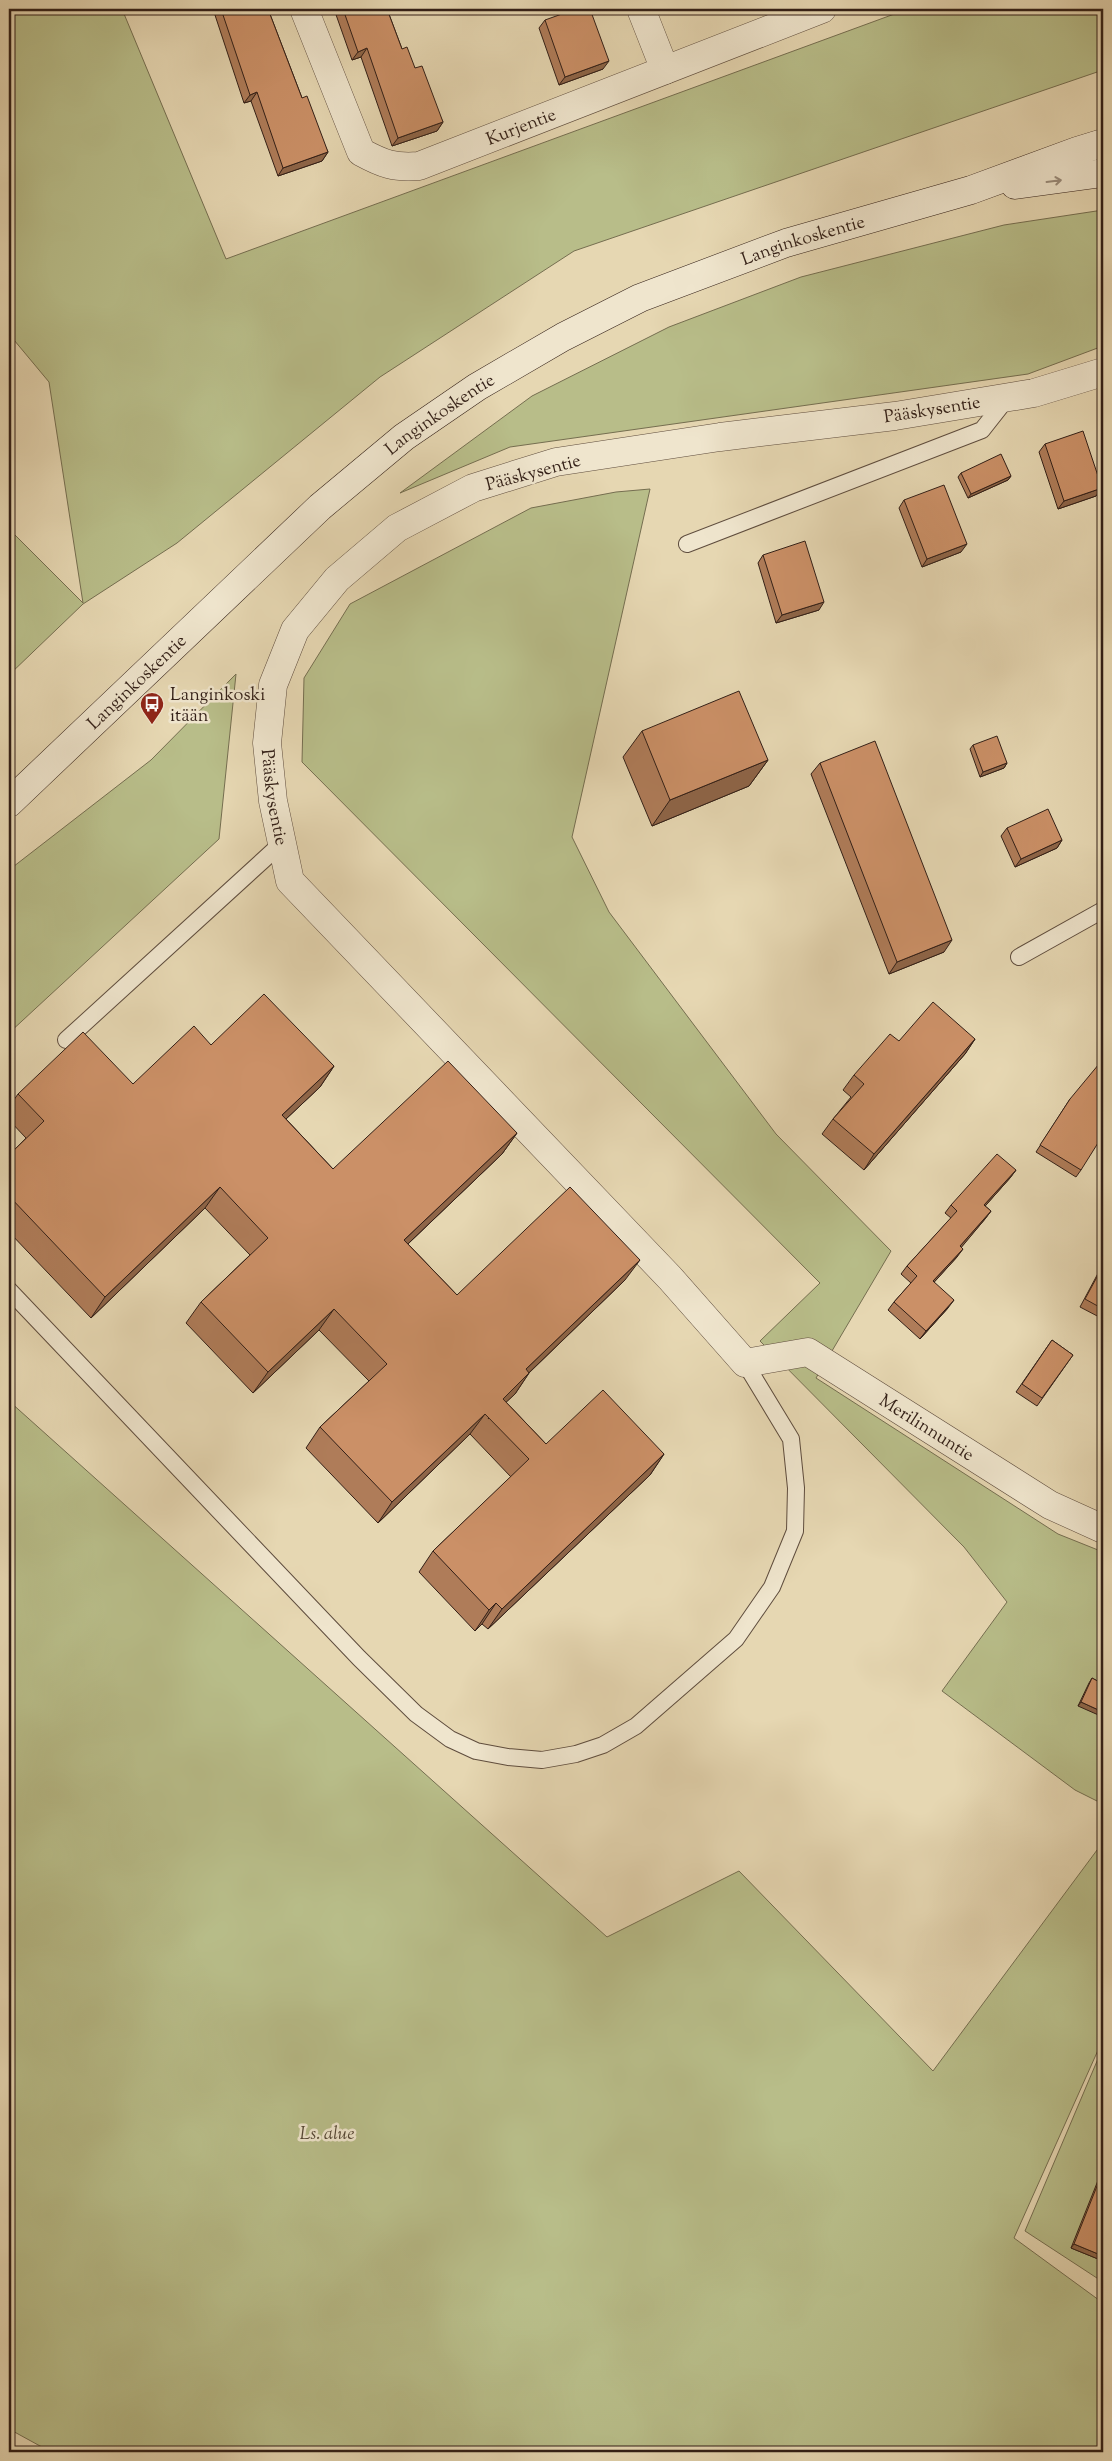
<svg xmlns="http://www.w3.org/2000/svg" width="1112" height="2461" viewBox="0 0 1112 2461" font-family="'Sorts Mill Goudy',serif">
<rect width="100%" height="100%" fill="#e6d7b2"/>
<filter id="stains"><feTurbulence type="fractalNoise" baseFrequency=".004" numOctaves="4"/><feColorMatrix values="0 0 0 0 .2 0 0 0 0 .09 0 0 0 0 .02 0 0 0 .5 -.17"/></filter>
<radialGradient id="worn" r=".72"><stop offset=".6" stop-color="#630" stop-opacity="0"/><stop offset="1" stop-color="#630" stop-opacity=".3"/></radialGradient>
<!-- green -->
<g fill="#b8bd89" stroke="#756e50">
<path d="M9 9H122L226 259 908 9H1103V70L574 251 380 377 177 543 83 604 9 675V529L83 603 49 382 9 334Z"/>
<path d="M1103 210V346L1028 374 510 447 400 493 532 396 669 327 801 277 1004 225Z"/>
<path d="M650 489 572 837 609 912 776 1134 891 1251 816 1378 1058 1534 1103 1552V1804L1075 1790 942 1691 1007 1602 964 1547 760 1341 820 1283 302 762 304 678 350 604 531 508 616 492Z"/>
<path d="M236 674 219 839 9 1033V870L151 760Z"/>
<path d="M9 1401 607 1937 739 1871 933 2071 1103 1842V2039L1014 2238 1103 2303V2452H51L9 2429Z"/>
<path d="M1103 2047V2282L1025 2231Z"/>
</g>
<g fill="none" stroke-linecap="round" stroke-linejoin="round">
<!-- lane casing -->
<g stroke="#5f4d3e" stroke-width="18">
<g id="lane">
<path d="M687 544 982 430 1008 397"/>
<path d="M1019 957 1103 910"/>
<path d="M66 1040 282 843"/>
<path d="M9 1290 359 1658 416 1714 450 1739 476 1751 508 1757 542 1760 576 1754 603 1745 636 1726 736 1639 772 1587 795 1531 796 1488 791 1439 745 1363"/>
</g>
</g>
<!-- street casing -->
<g stroke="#5f4d3e" stroke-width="29">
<g id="street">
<path id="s1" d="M304 9 361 152C383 164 394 168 419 166L822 9"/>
<path d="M641 9 665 70"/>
<path id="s2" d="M1103 372 1034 393 895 416 720 437 556 462 473 488 397 528 337 579 295 630 273 685 267 743 273 801 290 881 670 1278 745 1363 808 1352 1050 1505 1103 1529"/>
</g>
</g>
<!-- secondary casing -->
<g stroke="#321f17" stroke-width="29">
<g id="secondary">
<path d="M1015 185 1103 173"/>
<path id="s3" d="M9 803 320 507 404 437 477 387 563 337 640 298 786 243 971 190 1077 151 1103 143"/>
</g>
</g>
<!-- lane -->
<use href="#lane" stroke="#efe5cd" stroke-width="16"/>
<!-- street -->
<use href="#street" stroke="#efe5cd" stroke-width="28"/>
<!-- secondary -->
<use href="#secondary" stroke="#efe5cd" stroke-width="28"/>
</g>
<!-- wall -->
<g fill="#af7c59" stroke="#321f17">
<path d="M213 9H268L302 98 328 152 322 161 278 176 251 101 244 103Z"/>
<path d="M334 9H387L402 49 415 68 443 122 437 131 392 146 361 57 352 60Z"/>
<path d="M545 20 603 69 559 85 539 28Z"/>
<path d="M1103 414V427L1100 419Z"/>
<path d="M1045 444 1102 488 1096 496 1058 509 1039 452Z"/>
<path d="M961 473 1011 476 1008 480 968 498 958 477Z"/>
<path d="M904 500 961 552 922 567 899 508Z"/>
<path d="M763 555 819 610 776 623 758 563Z"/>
<path d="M642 731 768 760 749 786 652 826 623 757Z"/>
<path d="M973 745 1007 763 1004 768 980 777 970 749Z"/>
<path d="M820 763 944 952 889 974 811 774Z"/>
<path d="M1007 828 1062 840 1057 848 1015 867 1001 836Z"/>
<path d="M975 1039 965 1054 864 1170 822 1134 833 1119 851 1097 843 1090 854 1075Z"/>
<path d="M211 1045 334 1066 320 1087 286 1119 333 1169 517 1133 502 1154 408 1244 457 1295 625 1280 529 1373 515 1394 506 1402 546 1444 664 1454 650 1475 488 1629 482 1624 475 1631 419 1572 433 1551 511 1477 470 1434 378 1523 306 1448 320 1427 369 1381 319 1330 253 1393 186 1323 201 1302 250 1255 205 1208 91 1318 9 1232V1155L26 1138 9 1120V1107L18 1094 133 1084Z"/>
<path d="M1070 1099 1081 1170 1076 1177 1036 1152Z"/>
<path d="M1016 1170 1010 1178 985 1206 991 1211 985 1219 961 1247 957 1257 934 1282 948 1308 920 1339 888 1310 894 1302 911 1283 901 1274 907 1266 951 1218 945 1213 951 1205Z"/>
<path d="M1103 1264V1319L1080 1307Z"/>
<path d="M1052 1340 1073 1355 1037 1406 1016 1392Z"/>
<path d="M1092 1678 1103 1684 1078 1706 1089 1683Z"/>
<path d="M1103 2168V2261L1071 2248Z"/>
</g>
<!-- shaded-wall -->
<g fill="#8e6548" stroke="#321f17">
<path d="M367 48 361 57 352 60 358 52Z"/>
<path d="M609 61 603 69 559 85 565 77Z"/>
<path d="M257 92 251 101 244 103 250 95Z"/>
<path d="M443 122 437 131 392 146 398 138Z"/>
<path d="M328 152 322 161 278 176 283 168Z"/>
<path d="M1011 476 1008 480 968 498 971 494Z"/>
<path d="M1102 488 1096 496 1058 509 1064 501Z"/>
<path d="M967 544 961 552 922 567 927 559Z"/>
<path d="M824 602 819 610 776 623 782 615Z"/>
<path d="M768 760 749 786 652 826 670 800Z"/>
<path d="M1007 763 1004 768 980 777 983 772Z"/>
<path d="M1062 840 1057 848 1015 867 1021 859Z"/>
<path d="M952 940 944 952 889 974 897 962Z"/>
<path d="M975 1039 965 1054 864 1170 874 1154Z"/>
<path d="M334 1066 320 1087 268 1136 282 1115Z"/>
<path d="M517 1133 502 1154 390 1261 404 1240Z"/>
<path d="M1016 1170 1010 1178 979 1213 984 1205Z"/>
<path d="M220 1187 205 1208 91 1318 105 1297Z"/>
<path d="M991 1211 985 1219 955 1255 960 1246Z"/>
<path d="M963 1249 957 1257 928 1289 933 1281Z"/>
<path d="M640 1260 625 1280 511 1390 526 1369Z"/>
<path d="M954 1300 948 1308 920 1339 926 1331Z"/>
<path d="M334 1309 319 1330 253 1393 268 1372Z"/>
<path d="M529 1373 515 1394 488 1419 503 1399Z"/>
<path d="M485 1414 470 1434 378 1523 392 1502Z"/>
<path d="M664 1454 650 1475 488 1629 502 1609Z"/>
<path d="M496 1603 482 1624 475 1631 489 1610Z"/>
<path d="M1081 1702 1103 1712V1717L1078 1706Z"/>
<path d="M1074 2244 1103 2256V2261L1071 2248Z"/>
</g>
<!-- building -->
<g fill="#cb9067" stroke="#321f17">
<path d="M221 9H268L302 98 307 96 328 152 283 168 257 92 250 95Z"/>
<path d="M343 9H387L402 49 407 47 415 68 422 66 443 122 398 138 367 48 358 52Z"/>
<path d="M576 9H590L609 61 565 77 545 20Z"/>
<path d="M1083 431 1102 488 1064 501 1045 444Z"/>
<path d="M1001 454 1011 476 971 494 961 473Z"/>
<path d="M944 485 967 544 927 559 904 500Z"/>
<path d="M805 541 824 602 782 615 763 555Z"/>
<path d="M739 691 768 760 670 800 642 731Z"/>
<path d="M997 736 1007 763 983 772 973 745Z"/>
<path d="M875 741 952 940 897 962 820 763Z"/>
<path d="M1048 809 1062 840 1021 859 1007 828Z"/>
<path d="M264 994 334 1066 282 1115 333 1169 448 1061 517 1133 404 1240 457 1295 570 1187 640 1260 526 1369 529 1373 503 1399 546 1444 603 1390 664 1454 502 1609 496 1603 489 1610 433 1551 529 1459 485 1414 392 1502 320 1427 387 1364 334 1309 268 1372 201 1302 268 1238 220 1187 105 1297 9 1196V1155L44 1121 18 1094 83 1032 133 1084 194 1026 211 1045Z"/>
<path d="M933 1002 975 1039 874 1154 833 1119 864 1084 854 1075 890 1034 899 1041Z"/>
<path d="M1099 1064 1103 1067V1135L1081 1170 1040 1145 1070 1099Z"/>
<path d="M997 1154 1016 1170 984 1205 991 1211 960 1246 963 1249 933 1281 954 1300 926 1331 894 1302 917 1276 907 1266 957 1211 951 1205Z"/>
<path d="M1103 1266V1309L1085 1299Z"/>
<path d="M1052 1340 1073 1355 1042 1398 1022 1384Z"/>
<path d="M1092 1678 1103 1684V1712L1081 1702Z"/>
<path d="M1103 2171V2256L1074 2244Z"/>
</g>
<!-- one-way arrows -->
<defs><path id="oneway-shaft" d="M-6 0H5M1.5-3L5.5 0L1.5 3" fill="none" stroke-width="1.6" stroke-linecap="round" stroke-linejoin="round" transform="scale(1.25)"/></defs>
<use stroke="#9a8c7b" href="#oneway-shaft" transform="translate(1054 181) rotate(-7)"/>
<!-- icons -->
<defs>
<g id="bus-pin" transform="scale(1.25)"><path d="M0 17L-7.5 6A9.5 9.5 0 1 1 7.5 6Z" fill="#8f2418" stroke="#efe5cd"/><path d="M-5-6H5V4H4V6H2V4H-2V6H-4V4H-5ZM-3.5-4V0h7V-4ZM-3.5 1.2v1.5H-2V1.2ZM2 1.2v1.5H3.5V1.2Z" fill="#fff"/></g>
</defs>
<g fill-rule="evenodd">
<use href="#bus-pin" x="152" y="704"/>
</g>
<g text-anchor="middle" stroke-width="5" stroke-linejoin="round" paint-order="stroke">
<!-- street labels -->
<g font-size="18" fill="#321f17" stroke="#efe5cd">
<text dy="6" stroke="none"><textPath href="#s1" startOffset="324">Kurjentie</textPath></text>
<text dy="6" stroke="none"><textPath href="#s3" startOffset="986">Langinkoskentie</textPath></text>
<text transform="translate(932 409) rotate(-9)" y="6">Pääskysentie</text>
<text dy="6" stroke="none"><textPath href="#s3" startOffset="581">Langinkoskentie</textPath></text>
<text transform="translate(533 472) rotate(-15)" y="6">Pääskysentie</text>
<text dy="6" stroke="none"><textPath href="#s3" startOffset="176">Langinkoskentie</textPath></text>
<text dy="6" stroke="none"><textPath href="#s2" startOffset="1045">Pääskysentie</textPath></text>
<text dy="6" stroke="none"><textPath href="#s2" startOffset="1998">Merilinnuntie</textPath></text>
</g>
<!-- poi labels -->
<g font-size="18" fill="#321f17" stroke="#efe5cd" text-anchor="start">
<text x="170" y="700">Langinkoski<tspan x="170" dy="21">itään</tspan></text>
</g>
<!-- park labels -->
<g font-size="18" font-style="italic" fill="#544634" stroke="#efe5cd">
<text x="327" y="2139">Ls. alue</text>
</g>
</g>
<!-- margin -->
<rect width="1112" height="2461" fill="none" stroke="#e6d7b2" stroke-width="30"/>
<rect x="10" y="10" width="1092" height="2441" fill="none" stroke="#321f17" stroke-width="2.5"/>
<rect x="15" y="15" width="1082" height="2431" fill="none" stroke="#321f17"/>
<rect width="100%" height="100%" filter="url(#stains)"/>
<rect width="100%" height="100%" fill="url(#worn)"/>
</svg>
